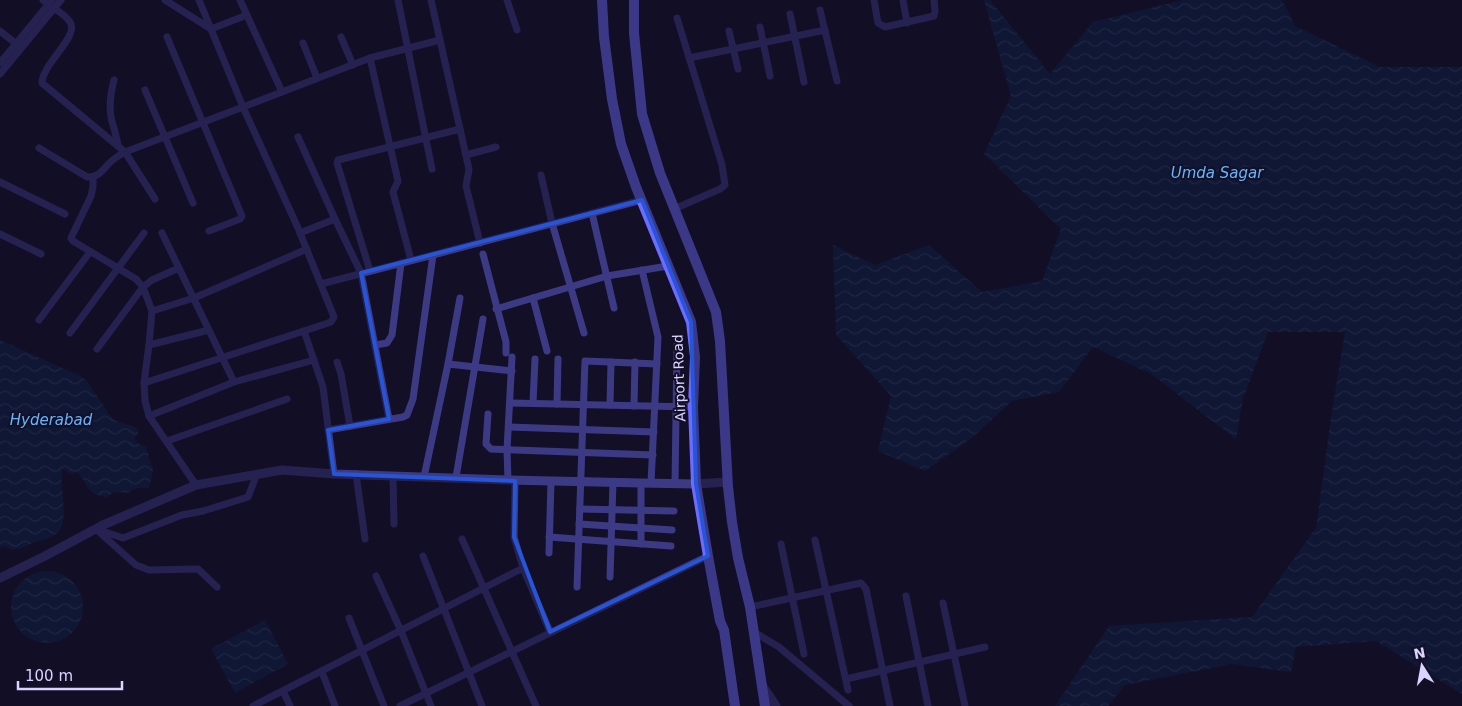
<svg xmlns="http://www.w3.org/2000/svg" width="1462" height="706" viewBox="0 0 1462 706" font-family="'DejaVu Sans',sans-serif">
<defs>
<pattern id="water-waves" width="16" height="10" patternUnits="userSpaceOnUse" patternTransform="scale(1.25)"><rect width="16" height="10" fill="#0c2248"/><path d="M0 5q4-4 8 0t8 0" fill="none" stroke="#2f4163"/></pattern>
</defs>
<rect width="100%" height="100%" fill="#130f26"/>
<!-- water -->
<g fill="url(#water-waves)">
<path d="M984 0H990L1050 74 1093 22 1183 0H1282L1295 26 1380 67H1462V694L1376 641 1296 647 1291 672 1232 664 1125 685 1108 706H1055L1109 626 1252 617 1316 528 1332 411 1345 332H1268L1243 399 1236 439 1151 374 1093 347 1059 392 1012 401 972 438 925 471 878 451 891 396 836 335 833 245 875 265 929 245 982 292 1042 281 1061 229 984 154 1011 96Z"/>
<path d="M0 340 80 376 86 380 112 418C119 424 129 424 138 428V433L134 439 137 443 146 447 153 470 149 488H137L128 493 114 492 107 497C83 494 91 484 76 472L71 475 64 469 62 470C59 486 70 519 58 532 53 538 41 540 33 543 21 548 16 553 4 546L0 548Z"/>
<circle cx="47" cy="607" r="36"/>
<path d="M265 620 288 664 235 693 211 649Z"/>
</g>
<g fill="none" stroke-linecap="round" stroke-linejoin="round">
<!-- minor -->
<g stroke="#3d3a85" stroke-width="7">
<path d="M43 0C51 7 64 13 70 22 80 36 42 64 42 83L125 152 155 199"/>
<path d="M165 0 211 29 247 15"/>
<path d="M199 0 243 107 298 228 334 317 331 322 304 331 323 387 334 474"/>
<path d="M398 0 432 169"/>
<path d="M431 0 469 169 466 186 480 243"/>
<path d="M507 0 517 30"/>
<path d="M874 0 878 23 885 27 934 16 935 11 934 0"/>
<path d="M903 0 907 23"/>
<path d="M820 10 837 81"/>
<path d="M790 14 804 82"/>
<path d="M760 27 770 76"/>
<path d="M0 31 19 46"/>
<path d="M729 31 738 69"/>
<path d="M167 37 242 216 240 219 209 231"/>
<path d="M341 37 353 65"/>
<path d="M303 43 317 78"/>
<path d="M689 58 825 30"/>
<path d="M0 63 52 0"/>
<path d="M0 74 61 0"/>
<path d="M114 80C110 95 108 110 113 125 115 132 117 138 118 146"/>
<path d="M145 90 193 203"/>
<path d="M282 92 370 58"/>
<path d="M298 137 335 219 300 233"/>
<path d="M39 148 87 177C101 178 104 166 114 159 118 156 122 154 125 152L282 92 240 0"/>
<path d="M466 155 496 147"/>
<path d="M541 175 552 223 584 333"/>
<path d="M93 177V187L91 196 71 238 73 241 136 279 143 287 152 311"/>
<path d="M0 182 65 214"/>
<path d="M674 209 720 189 725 185 722 165 677 18"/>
<path d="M592 213 614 308"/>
<path d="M335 219 361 273 389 419"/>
<path d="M162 233 234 382"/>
<path d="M0 234 41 254"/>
<path d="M483 254 506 342V353"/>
<path d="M433 255 642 200"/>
<path d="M411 260 393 192 398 181 370 58 440 40"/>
<path d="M642 270 658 337 651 483"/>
<path d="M370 271 337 163 338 160 460 129"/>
<path d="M321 284 433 255 413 399 407 415 403 417 328 430"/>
<path d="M533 298 547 351"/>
<path d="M496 309 607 276 668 266"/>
<path d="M39 320 90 252"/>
<path d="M70 333 144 233"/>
<path d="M149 345 152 311 194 298 307 249"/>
<path d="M375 345 387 343 392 335 401 263"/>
<path d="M97 349 143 287 152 280 179 268"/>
<path d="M337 362 341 374 350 426"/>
<path d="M448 364 512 371"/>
<path d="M144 383 304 331"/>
<path d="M511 403 693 407"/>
<path d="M533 403 535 359"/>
<path d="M557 404 558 359"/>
<path d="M610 405 611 362"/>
<path d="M634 406 635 362"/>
<path d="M488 414 486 444 491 449 653 455"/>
<path d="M149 416 234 382 314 360"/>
<path d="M509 427 654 432"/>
<path d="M167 441 287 399"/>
<path d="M356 474 365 539"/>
<path d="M393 476 394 524"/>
<path d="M424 477 448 364 460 298"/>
<path d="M456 477 483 319"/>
<path d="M508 480 507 450 512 357"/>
<path d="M515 480 514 537 523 568 550 632"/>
<path d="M675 484 677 345"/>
<path d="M196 485 149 416 145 401 144 383 149 345 209 330"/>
<path d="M580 509 674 511"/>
<path d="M579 524 672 530"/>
<path d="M96 529 123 538 182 515 203 511 248 497 257 474"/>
<path d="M98 531 136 565 149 570 198 569 217 587"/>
<path d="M549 537 671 546"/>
<path d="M462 539 536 706"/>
<path d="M815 540 848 690"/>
<path d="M641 544V483"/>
<path d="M781 544 804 654"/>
<path d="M549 553 551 481"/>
<path d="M423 556 482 706"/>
<path d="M376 576 401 631 431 706"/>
<path d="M610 577 613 482"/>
<path d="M577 587 585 361 657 364"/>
<path d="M906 596 928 706"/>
<path d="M943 603 965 706"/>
<path d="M750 607 861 583 866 589 890 706"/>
<path d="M349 618 384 706"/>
<path d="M754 632 779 647 849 706"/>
<path d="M322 672 335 706"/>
<path d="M846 679 985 647"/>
<path d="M283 691 290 706"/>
<path d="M253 706 523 568"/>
<path d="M400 706 708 556"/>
</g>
<!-- tertiary -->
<g stroke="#3d3a85" stroke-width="9">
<path d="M0 578 45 556 103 525 196 485 282 470 334 474 508 480 641 483 696 484 727 482"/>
<path d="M762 685 776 706"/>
</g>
<!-- secondary -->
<g stroke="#6f6bff" stroke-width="10">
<path d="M602 0 604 37 612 99 621 144 636 187 691 322 695 357 693 407 696 484 708 556 720 621 724 630 735 706"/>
<path d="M634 0V33L642 114 660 173 716 312 720 341 728 487 732 522 738 558 750 607 765 706"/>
</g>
</g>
<!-- marked area -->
<path d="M0 0H1462V706H0ZM642 200 691 322 696 484 708 556 550 632 514 537 515 481 334 474 328 430 389 419 361 273Z" fill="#130f26" fill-opacity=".55" fill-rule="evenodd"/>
<path fill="none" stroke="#2655da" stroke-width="4" stroke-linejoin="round" d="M642 200 691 322 696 484 708 556 550 632 514 537 515 481 334 474 328 430 389 419 361 273Z"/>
<g text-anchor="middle" stroke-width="4" stroke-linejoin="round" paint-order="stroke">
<!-- street labels -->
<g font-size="14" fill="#d9d4ff" stroke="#130f26">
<text transform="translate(679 378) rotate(-92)" y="5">Airport Road</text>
</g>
<!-- water labels -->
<g font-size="15" font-style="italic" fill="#62b6ff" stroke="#130f26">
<text x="1217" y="178">Umda Sagar</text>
<text x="51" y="425">Hyderabad</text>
</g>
</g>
<!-- north arrow -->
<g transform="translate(1422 666) rotate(349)" stroke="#130f26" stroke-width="4" paint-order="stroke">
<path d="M0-4L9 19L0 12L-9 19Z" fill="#d9d4ff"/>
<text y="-8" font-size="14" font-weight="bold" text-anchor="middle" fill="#d9d4ff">N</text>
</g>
<!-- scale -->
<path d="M18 681v8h104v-8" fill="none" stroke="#d9d4ff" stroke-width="2.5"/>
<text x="25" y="681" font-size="15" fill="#d9d4ff" stroke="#130f26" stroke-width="4" paint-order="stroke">100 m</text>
</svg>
